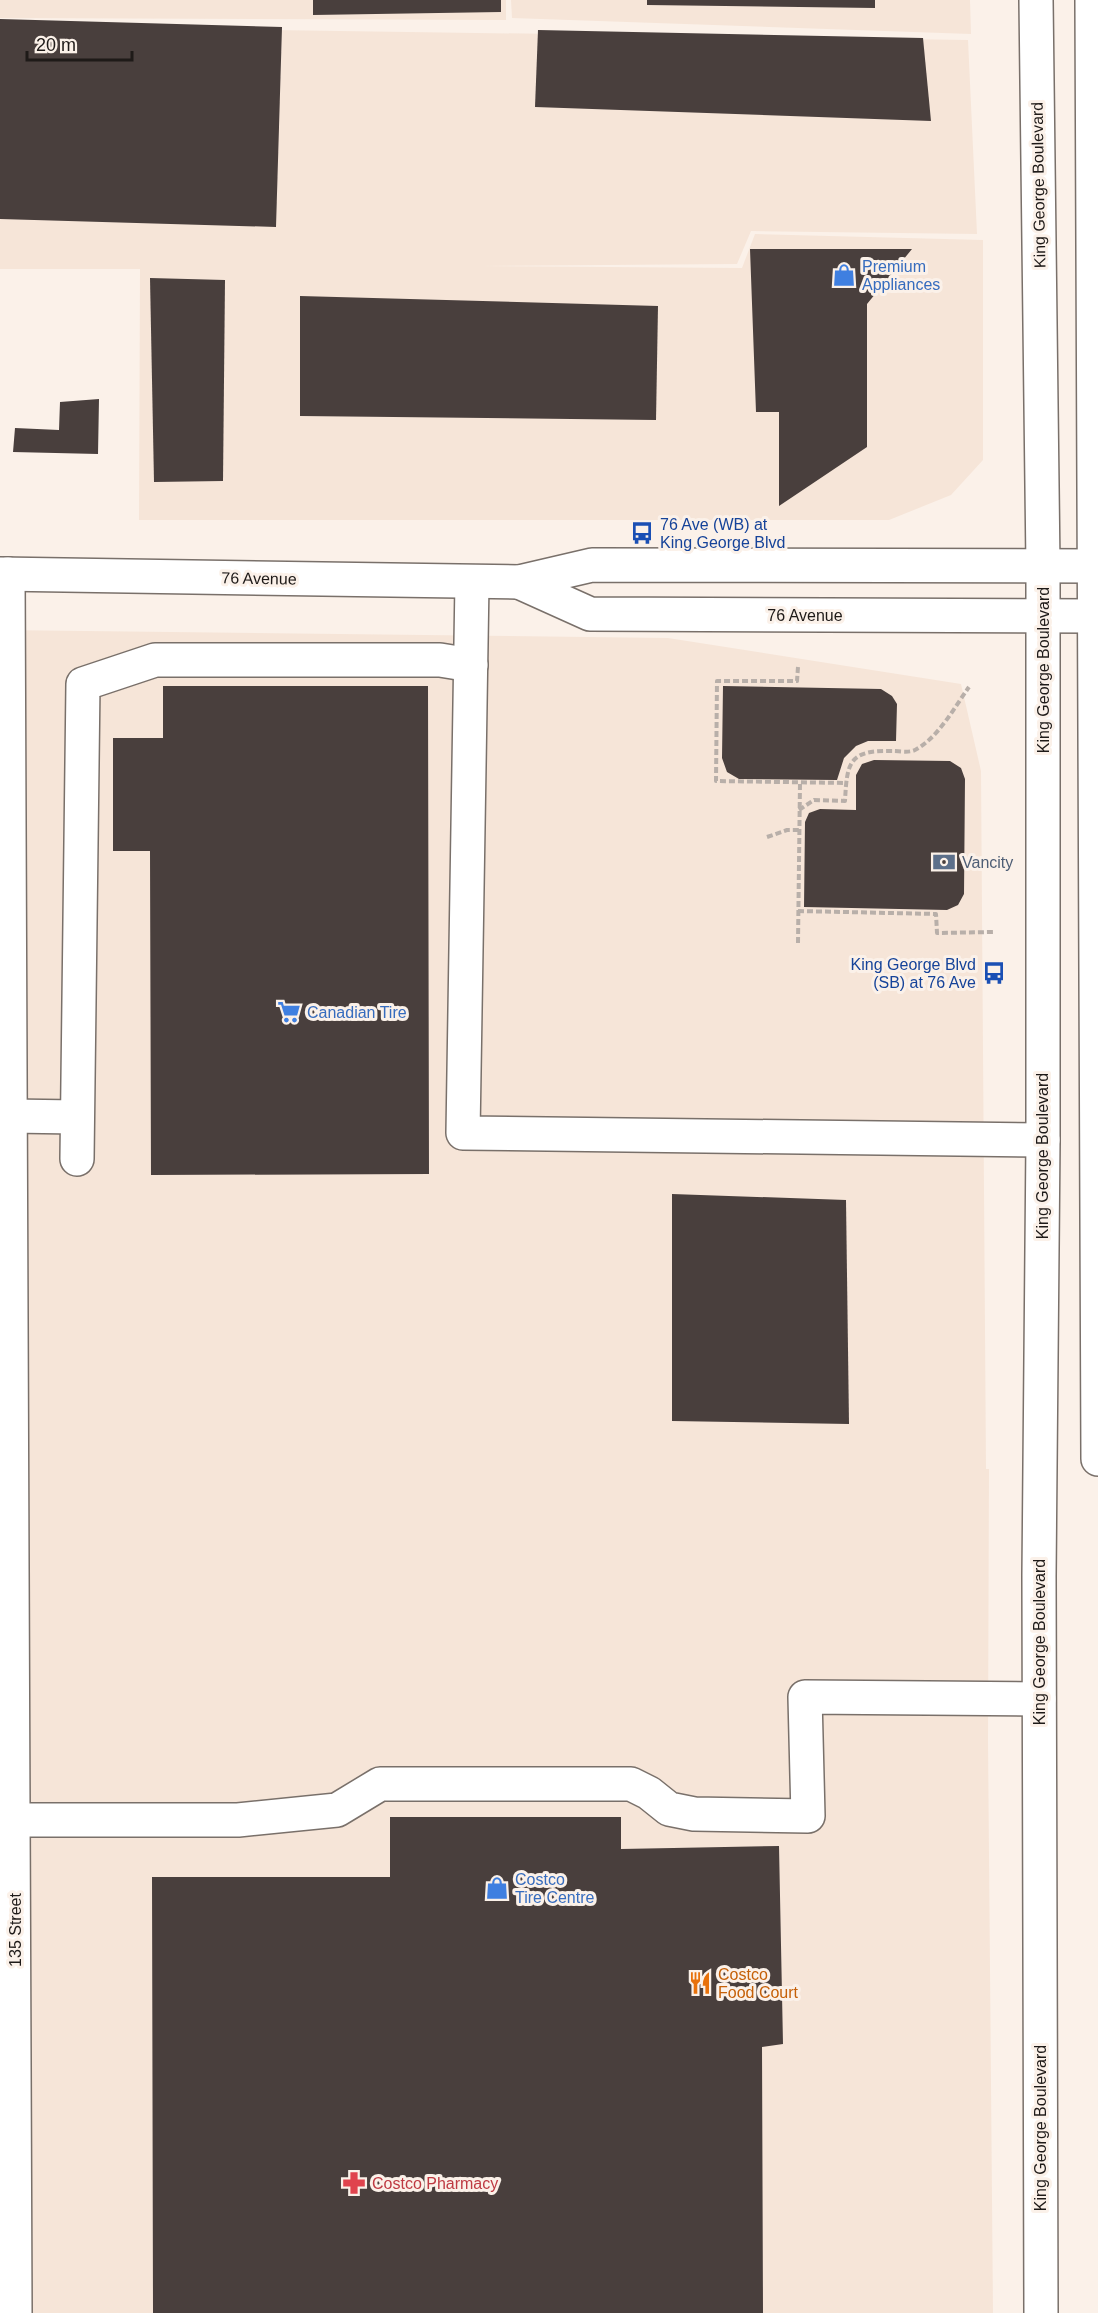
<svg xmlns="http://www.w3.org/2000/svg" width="1098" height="2313" viewBox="0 0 1098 2313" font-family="Helvetica,sans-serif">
<rect width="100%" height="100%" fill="#fbf1e9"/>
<!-- built -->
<g fill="#f6e5d8">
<path d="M0 0H506V20L0 18Z"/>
<path d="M511 0H970L971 34 512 18Z"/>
<path d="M0 26 968 40 977 234 751 231 737 264 481 266 742 268 755 234 983 240V460L951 495 889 520H139L140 269H0Z"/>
<path d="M0 630 668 638 961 684 981 771 986 1469H989L988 1740 993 2313H0Z"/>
</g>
<!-- building -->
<g fill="#493f3d">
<path d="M313 0H501V12L313 15Z"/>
<path d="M647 0H875V8L647 5Z"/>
<path d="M0 19 282 27 276 227 0 219Z"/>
<path d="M538 30 923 38 931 121 535 107Z"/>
<path d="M750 249H912L867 304V447L779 506V412H756Z"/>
<path d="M150 278 225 280 223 481 154 482Z"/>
<path d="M300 296 658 306 656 420 300 416Z"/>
<path d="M99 399 98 454 13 452 15 428 59 430 60 402Z"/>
<path d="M163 686H428L429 1174 151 1175 150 851H113V738H163Z"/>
<path d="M723 686 881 689 892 696 897 704 896 741H868L856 746 844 758 837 780 739 779 727 772 722 758Z"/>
<path d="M874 760 950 761 961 768 965 779 964 894 958 905 947 910 804 907 805 822 809 813 820 809 856 810V775L862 764Z"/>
<path d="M672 1194 846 1200 849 1424 672 1421Z"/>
<path d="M390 1817H621V1849L779 1846 783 2044 762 2047 763 2313H153L152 1877H390Z"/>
</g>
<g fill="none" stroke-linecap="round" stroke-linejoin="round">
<!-- minor casing -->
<g stroke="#79706a" stroke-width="36">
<g id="minor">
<path d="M8 574 15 2313"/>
<path d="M472 582 463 1133 1043 1140"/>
<path d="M10 1116 77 1117"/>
<path d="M77 1159 83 684 155 660H440L471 665"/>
<path d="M14 1820H238L337 1810 380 1784H631L649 1793 669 1809 694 1814 808 1816 805 1697 1039 1699"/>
</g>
</g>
<!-- major casing -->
<g stroke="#79706a" stroke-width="36">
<g id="major">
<path d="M1036 0 1043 566V1140L1039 1576 1041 2313"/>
<path d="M1092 0 1098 1459"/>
<path d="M0 574 519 582 592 565 1098 566"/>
<path d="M519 582 590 614 1098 616"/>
</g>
</g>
<!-- path -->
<g stroke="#b8afa9" stroke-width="4" stroke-dasharray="6 3" stroke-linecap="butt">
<path d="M798 667 797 681H717L716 781 846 783"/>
<path d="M799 810 814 800 845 801C847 762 849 750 892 751 899 751 909 753 915 750 938 738 954 708 969 687"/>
<path d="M767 837 787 830H799"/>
<path d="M798 911 936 914 937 933 994 932"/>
<path d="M798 943 800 783"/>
</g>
<!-- minor -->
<use href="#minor" stroke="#fff" stroke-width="33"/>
<!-- major -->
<use href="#major" stroke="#fff" stroke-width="33"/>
</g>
<!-- icons -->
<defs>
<g id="shop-bare" transform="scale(1.8)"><path d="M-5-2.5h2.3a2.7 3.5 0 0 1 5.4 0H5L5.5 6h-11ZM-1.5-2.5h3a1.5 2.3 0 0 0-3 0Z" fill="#3f7fe0" stroke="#fbf1e9" stroke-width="2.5" paint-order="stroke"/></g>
<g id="bus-bare" transform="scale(1.8)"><path d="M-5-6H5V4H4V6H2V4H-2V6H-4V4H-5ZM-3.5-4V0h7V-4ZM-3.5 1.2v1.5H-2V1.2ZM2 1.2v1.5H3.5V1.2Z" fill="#1a4fb4" stroke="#fbf1e9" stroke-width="2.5" paint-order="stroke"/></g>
<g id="bank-bare" transform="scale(1.8)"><path d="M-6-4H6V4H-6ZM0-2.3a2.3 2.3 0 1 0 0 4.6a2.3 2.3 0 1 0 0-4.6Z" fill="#5c6f8a" stroke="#fbf1e9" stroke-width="2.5" paint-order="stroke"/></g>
<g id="supermarket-bare" transform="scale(1.8)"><path d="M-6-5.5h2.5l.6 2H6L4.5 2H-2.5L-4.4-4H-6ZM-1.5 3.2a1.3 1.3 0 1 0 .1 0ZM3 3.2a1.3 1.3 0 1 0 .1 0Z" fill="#3f7fe0" stroke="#fbf1e9" stroke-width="2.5" paint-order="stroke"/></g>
<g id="restaurant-bare" transform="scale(1.8)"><path d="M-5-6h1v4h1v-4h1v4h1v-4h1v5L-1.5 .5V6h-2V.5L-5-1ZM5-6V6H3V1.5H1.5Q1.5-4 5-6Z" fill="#e8710a" stroke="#fbf1e9" stroke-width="2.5" paint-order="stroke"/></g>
<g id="pharmacy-bare" transform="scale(1.8)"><path d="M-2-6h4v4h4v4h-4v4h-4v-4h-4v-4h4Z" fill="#e0444e" stroke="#fbf1e9" stroke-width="2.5" paint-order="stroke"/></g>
</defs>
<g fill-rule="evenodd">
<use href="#shop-bare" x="844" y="275"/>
<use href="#bus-bare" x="642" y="533"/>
<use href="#bank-bare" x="944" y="862"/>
<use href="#bus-bare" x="994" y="973"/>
<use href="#supermarket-bare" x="289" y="1012"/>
<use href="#shop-bare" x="497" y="1888"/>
<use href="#restaurant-bare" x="700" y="1983"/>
<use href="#pharmacy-bare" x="354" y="2183"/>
</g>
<g text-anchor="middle" stroke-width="6" stroke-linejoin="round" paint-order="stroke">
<!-- street labels -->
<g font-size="16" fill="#1e1a18" stroke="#fbf1e9">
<text transform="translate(1038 185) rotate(-91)" y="6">King George Boulevard</text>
<text transform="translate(259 578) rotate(1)" y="6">76 Avenue</text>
<text x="805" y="621">76 Avenue</text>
<text transform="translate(1043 670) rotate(-90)" y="6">King George Boulevard</text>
<text transform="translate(1042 1156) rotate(-90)" y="6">King George Boulevard</text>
<text transform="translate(1039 1642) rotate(-90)" y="6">King George Boulevard</text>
<text transform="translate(15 1930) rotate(-90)" y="6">135 Street</text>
<text transform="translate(1040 2128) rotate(-90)" y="6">King George Boulevard</text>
</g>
<!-- shop labels -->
<g font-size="16" fill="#366cbe" stroke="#fbf1e9" text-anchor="start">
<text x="862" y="272">Premium<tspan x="862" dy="18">Appliances</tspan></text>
<text x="307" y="1018">Canadian Tire</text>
<text x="515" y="1885">Costco<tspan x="515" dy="18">Tire Centre</tspan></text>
</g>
<!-- transit labels -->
<g font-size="16" fill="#164399" stroke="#fbf1e9" text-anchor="start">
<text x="660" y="530">76 Ave (WB) at<tspan x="660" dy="18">King George Blvd</tspan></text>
<text x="976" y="970" text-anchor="end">King George Blvd<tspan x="976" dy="18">(SB) at 76 Ave</tspan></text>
</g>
<!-- service labels -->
<g font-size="16" fill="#4e5e75" stroke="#fbf1e9" text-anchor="start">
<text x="962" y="868">Vancity</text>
</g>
<!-- food labels -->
<g font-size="16" fill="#c56008" stroke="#fbf1e9" text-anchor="start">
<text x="718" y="1980">Costco<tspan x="718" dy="18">Food Court</tspan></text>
</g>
<!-- health labels -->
<g font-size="16" fill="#be3a42" stroke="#fbf1e9" text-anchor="start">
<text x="372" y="2189">Costco Pharmacy</text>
</g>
</g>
<!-- scale -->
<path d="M27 51v9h105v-9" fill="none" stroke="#1e1a18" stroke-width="3"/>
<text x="36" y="51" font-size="18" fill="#1e1a18" stroke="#fbf1e9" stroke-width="4.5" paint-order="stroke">20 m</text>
</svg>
